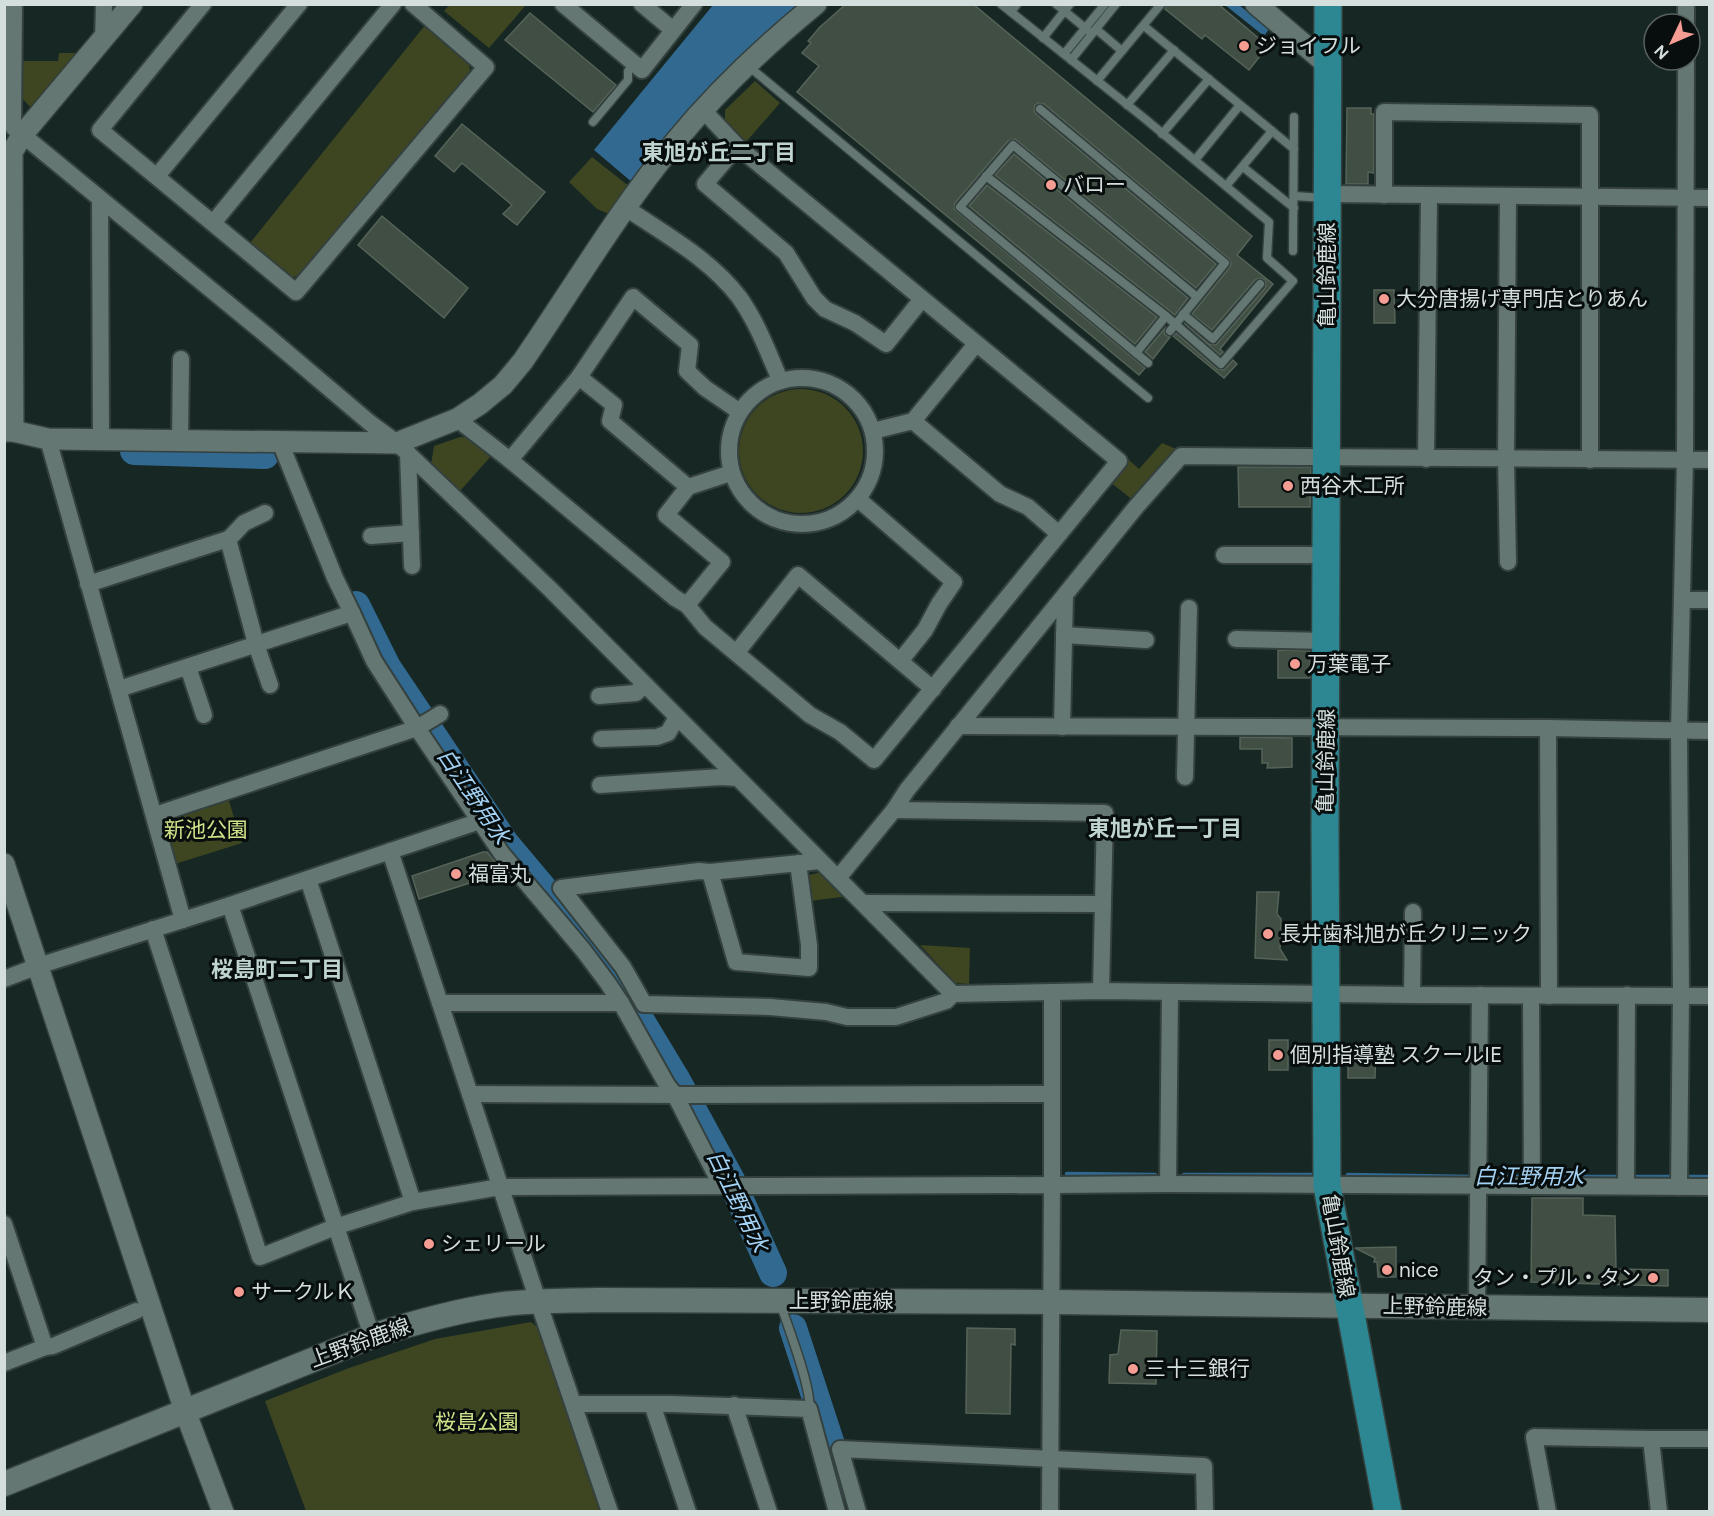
<svg xmlns="http://www.w3.org/2000/svg" width="1714" height="1516" viewBox="0 0 1714 1516" font-family="Figtree,'Noto Sans JP',sans-serif">
<rect width="100%" height="100%" fill="#162724"/>
<!-- green -->
<g fill="#3e4521">
<path d="M449 5V4L526 5 489 48 444 11Z"/>
<path d="M426 24 469 61 470 72 301 275 289 278 250 243Z"/>
<path d="M59 53H80L33 110 19 95 21 61H58Z"/>
<path d="M755 81 780 103 746 142 725 121V110Z"/>
<path d="M592 157 630 187 609 214 597 209 569 182Z"/>
<circle cx="801" cy="451" r="62"/>
<path d="M460 437 471 438 492 455 460 491 431 464 434 446Z"/>
<path d="M1162 443 1176 449 1169 462 1134 501 1110 482 1129 460 1139 469Z"/>
<path d="M228 798 242 843 175 864 163 824 168 817Z"/>
<path d="M821 872 842 893V897L810 901 806 876Z"/>
<path d="M920 945 970 948 969 984 955 983Z"/>
<path d="M531 1322 539 1328 603 1511H306L265 1401 349 1368 435 1339Z"/>
</g>
<!-- water -->
<g fill="#326990">
<path d="M713 5H799L744 54 633 183 594 150Z"/>
<path d="M1225 5H1239L1269 29 1264 36Z"/>
</g>
<g fill="none" stroke-linecap="round" stroke-linejoin="round">
<!-- stream -->
<g stroke="#326990" stroke-width="4.5">
<path d="M1067 1174 1155 1175"/>
<path d="M1184 1175H1314"/>
<path d="M1348 1175 1474 1177"/>
<path d="M1483 1177H1528"/>
<path d="M1537 1177H1621"/>
<path d="M1630 1177H1675"/>
<path d="M1684 1177H1710"/>
</g>
<!-- river -->
<g stroke="#326990" stroke-width="28">
<path d="M134 451 265 455"/>
<path d="M356 605 387 667 505 843 595 950 615 978 676 1079 731 1180 773 1273"/>
<path d="M793 1328 844 1484"/>
</g>
</g>
<!-- building -->
<g fill="#414e43" stroke="#566358" stroke-width="1.5">
<path d="M846 4H973L1252 236 1237 255 1273 284 1220 349 1223 352 1220 355 1184 323 1209 344 1216 345 1265 288 1266 285 1265 280 1261 278 1255 280 1212 330 1192 314 1230 267 1231 263 1229 259 1044 104 1038 103 1035 105 1034 111 1036 114 1216 264 1196 288 1015 139 1008 141 955 203 954 209 1145 368 1139 375 797 92 819 66 802 53 811 43 808 41 820 27Z"/>
<path d="M1167 4H1218L1268 46 1249 70 1205 35 1202 39 1165 9Z"/>
<path d="M530 13 616 85 593 112 505 40Z"/>
<path d="M1347 108H1371V114H1374V173L1368 172V184H1346Z"/>
<path d="M462 124 545 192 517 225 503 214 512 205 462 163 454 172 435 156Z"/>
<path d="M1014 154 1188 298 1175 315 995 175Z"/>
<path d="M987 185 1157 317 1135 344 969 206Z"/>
<path d="M382 216 468 288 444 318 358 245Z"/>
<path d="M1374 290H1394L1395 323H1374Z"/>
<path d="M1165 328 1164 334 1170 337 1153 359 1145 352Z"/>
<path d="M1176 333 1217 369 1224 370 1233 360 1237 364 1224 378 1173 336Z"/>
<path d="M1238 467H1311L1310 507H1239Z"/>
<path d="M1278 650 1310 651V678H1278Z"/>
<path d="M1240 737 1292 738V767L1267 768 1268 763H1262V749H1240Z"/>
<path d="M483 852H487L496 863 495 871 492 876 419 899 412 876Z"/>
<path d="M1257 892H1279L1277 914 1281 919 1280 949 1287 960 1255 958Z"/>
<rect x="1269" y="1040" width="19" height="30"/>
<path d="M1361 1049 1376 1050 1375 1078H1348V1060L1361 1061Z"/>
<path d="M1532 1198H1583V1215L1615 1216 1616 1269 1668 1270V1286L1531 1282Z"/>
<path d="M1396 1247V1277H1378L1377 1262H1374L1375 1258 1355 1248Z"/>
<path d="M967 1328 1015 1329V1345L1011 1344 1010 1414 966 1413Z"/>
<path d="M1121 1330 1157 1331 1156 1384 1109 1383 1110 1355 1118 1354Z"/>
</g>
<g fill="none" stroke-linecap="round" stroke-linejoin="round">
<!-- service casing -->
<g stroke="#34413f" stroke-width="11">
<g id="service">
<path d="M1056 4 1090 32"/>
<path d="M1011 12 1017 4"/>
<path d="M1144 26 1294 149"/>
<path d="M1096 29 1122 51"/>
<path d="M1043 38 1070 4"/>
<path d="M1064 54 1105 4"/>
<path d="M1071 60 1116 4"/>
<path d="M747 65 1148 398"/>
<path d="M1097 81 1161 4"/>
<path d="M1127 105 1174 50"/>
<path d="M1040 109 1225 263 1170 331"/>
<path d="M593 122 628 80V71L634 64"/>
<path d="M1162 134 1209 79"/>
<path d="M1195 160 1240 105"/>
<path d="M1243 167 1294 208"/>
<path d="M986 176 1166 316 1221 364 1293 281 1267 258 1269 222 1144 118 1001 4"/>
<path d="M1226 186 1272 131"/>
<path d="M1294 196 1324 198"/>
<path d="M1293 251 1294 117"/>
<path d="M1183 314 1213 339 1260 284"/>
<path d="M1136 353 1166 316"/>
<path d="M1148 363 960 207 1013 145 1197 297"/>
<path d="M780 1303C787 1324 813 1391 809 1409"/>
</g>
</g>
<!-- minor casing -->
<g stroke="#34413f" stroke-width="20">
<g id="minor">
<path d="M14 4 13 127 265 334 370 423 397 443 550 589 953 994"/>
<path d="M203 4 100 130 296 292 486 67 413 4"/>
<path d="M563 4 642 70 694 4"/>
<path d="M642 4 673 30"/>
<path d="M1686 4V24"/>
<path d="M103 40 104 4"/>
<path d="M737 146 705 184 786 253 814 298 825 309 855 323 886 344 922 299"/>
<path d="M157 176 299 4"/>
<path d="M1328 194 1710 198"/>
<path d="M1384 195V112L1590 115V460"/>
<path d="M100 199 101 440"/>
<path d="M626 208C666 235 710 259 739 297 757 322 768 352 780 380"/>
<path d="M213 223 393 4"/>
<circle cx="802" cy="451" r="73"/>
<path d="M457 419 510 460 675 598 687 605 705 627 810 715 840 732 874 760 1119 461 737 146 703 110"/>
<path d="M913 421 1000 494 1028 507 1059 534"/>
<path d="M873 431 913 421 976 344"/>
<path d="M48 439 183 920"/>
<path d="M180 441 181 359"/>
<path d="M280 442 335 578 352 613"/>
<path d="M408 453 412 566"/>
<path d="M1426 459 1429 196"/>
<path d="M510 460 579 377"/>
<path d="M731 473 688 487 610 421 614 405 579 377 633 297 690 345 687 371 705 388 740 412"/>
<path d="M858 499 954 582 939 604 925 630 901 660"/>
<path d="M371 536 411 533"/>
<path d="M228 540 244 523 265 513"/>
<path d="M1224 555H1327"/>
<path d="M1508 562 1506 459 1508 196"/>
<path d="M88 584 228 539 256 644 270 685"/>
<path d="M1682 600H1710"/>
<path d="M687 605 722 562 666 515 688 487"/>
<path d="M1064 635 1146 640"/>
<path d="M1236 639 1326 641"/>
<path d="M737 652 798 575 933 689"/>
<path d="M188 667 204 715"/>
<path d="M119 689 352 613 374 661 417 728 502 854 583 950 607 982 621 1003 667 1085 675 1095 721 1185"/>
<path d="M599 696 636 693 644 685"/>
<path d="M958 726 1548 728 1710 731"/>
<path d="M1062 727 1065 595"/>
<path d="M1548 728 1549 996"/>
<path d="M601 739 657 737 668 733 677 717"/>
<path d="M1185 777 1189 608"/>
<path d="M600 785 721 777 737 778"/>
<path d="M894 810 1105 813 1101 991"/>
<path d="M155 815 417 728 440 714"/>
<path d="M390 851 538 1301 610 1512"/>
<path d="M798 863 809 945V968L736 962 710 872 820 861"/>
<path d="M710 872 699 871 561 888 623 967 644 1004 770 1007 826 1012 847 1017H896L946 1001 953 994 1101 991 1412 995 1710 996"/>
<path d="M838 878 894 810 907 790 1136 507 1181 456 1710 460"/>
<path d="M308 879 413 1202"/>
<path d="M863 903 1103 904"/>
<path d="M230 905 372 1336"/>
<path d="M153 929 260 1257 335 1227 413 1202 500 1187 1052 1185 1050 1512"/>
<path d="M4 979 38 966 230 905 480 821"/>
<path d="M1052 993V1185L1168 1184 1710 1187"/>
<path d="M1412 995 1413 912"/>
<path d="M1531 996 1532 1186"/>
<path d="M440 1003H621"/>
<path d="M470 1094 694 1095 1051 1094"/>
<path d="M1168 1184 1170 993"/>
<path d="M1626 1186 1627 995"/>
<path d="M1679 1187 1681 995 1679 731 1685 459 1686 60"/>
<path d="M4 1224 45 1347"/>
<path d="M1477 1308 1480 995"/>
<path d="M4 1363 45 1347 53 1346 136 1311"/>
<path d="M574 1404H671L809 1409 837 1512"/>
<path d="M652 1404 688 1512"/>
<path d="M734 1405 769 1512"/>
<path d="M1651 1439H1710"/>
<path d="M858 1512 840 1449 1204 1466 1205 1512"/>
<path d="M1548 1512 1534 1437 1651 1439 1659 1512"/>
</g>
</g>
<!-- tertiary casing -->
<g stroke="#34413f" stroke-width="24">
<g id="tertiary">
<path d="M1256 4 1327 64"/>
<path d="M4 431H13L48 439 397 443 457 419 480 404 503 385 523 361C573 288 619 210 676 141 717 91 766 45 816 4"/>
<path d="M13 431 12 152 23 134 132 4"/>
<path d="M4 864 185 1411 223 1512"/>
</g>
</g>
<!-- secondary casing -->
<g stroke="#34413f" stroke-width="27">
<path id="secondary" d="M4 1484 372 1336C413 1323 454 1311 497 1305 530 1300 564 1301 598 1300L1052 1302 1710 1310"/>
</g>
<!-- primary casing -->
<g stroke="#34413f" stroke-width="30">
<path id="primary" d="M1328 4 1325 829 1327 1186 1388 1512"/>
</g>
<!-- service -->
<use href="#service" stroke="#647773" stroke-width="8"/>
<!-- minor -->
<use href="#minor" stroke="#647773" stroke-width="16"/>
<!-- tertiary -->
<use href="#tertiary" stroke="#647773" stroke-width="21"/>
<!-- secondary -->
<use href="#secondary" stroke="#647773" stroke-width="24"/>
<!-- primary -->
<use href="#primary" stroke="#2c8792" stroke-width="27"/>
</g>
<!-- markers -->
<g fill="#f59c93" stroke="#070e0d" stroke-width="2">
<circle cx="1244" cy="46" r="6"/>
<circle cx="1051" cy="185" r="6"/>
<circle cx="1384" cy="299" r="6"/>
<circle cx="1288" cy="486" r="6"/>
<circle cx="1295" cy="664" r="6"/>
<circle cx="456" cy="874" r="6"/>
<circle cx="1268" cy="934" r="6"/>
<circle cx="1278" cy="1055" r="6"/>
<circle cx="429" cy="1244" r="6"/>
<circle cx="1387" cy="1270" r="6"/>
<circle cx="1653" cy="1278" r="6"/>
<circle cx="239" cy="1292" r="6"/>
<circle cx="1133" cy="1369" r="6"/>
</g>
<g text-anchor="middle" stroke-width="6" stroke-linejoin="round" paint-order="stroke">
<!-- poi labels -->
<g font-size="21" fill="#d4dedc" stroke="#070e0d" text-anchor="start">
<text x="1256" y="53">ジョイフル</text>
<text x="1063" y="192">バロー</text>
<text x="1396" y="306">大分唐揚げ専門店とりあん</text>
<text x="1300" y="493">西谷木工所</text>
<text x="1307" y="671">万葉電子</text>
<text x="468" y="881">福富丸</text>
<text x="1280" y="941">長井歯科旭が丘クリニック</text>
<text x="1290" y="1062">個別指導塾 スクールIE</text>
<text x="441" y="1251">シェリール</text>
<text x="1399" y="1277">nice</text>
<text x="1641" y="1285" text-anchor="end">タン・プル・タン</text>
<text x="251" y="1299">サークルＫ</text>
<text x="1145" y="1376">三十三銀行</text>
</g>
<!-- street labels -->
<g font-size="21" fill="#d4dedc" stroke="#070e0d">
<text transform="translate(1327 275) rotate(-90)" y="7">亀山鈴鹿線</text>
<text transform="translate(1326 761) rotate(-89)" y="7">亀山鈴鹿線</text>
<text transform="translate(1338 1246) rotate(80)" y="7">亀山鈴鹿線</text>
<text x="841" y="1308">上野鈴鹿線</text>
<text transform="translate(1435 1307) rotate(1)" y="7">上野鈴鹿線</text>
<text transform="translate(360 1343) rotate(-20)" y="7">上野鈴鹿線</text>
</g>
<!-- park labels -->
<g font-size="21" fill="#cfe289" stroke="#070e0d">
<text x="206" y="837">新池公園</text>
<text x="477" y="1429">桜島公園</text>
</g>
<!-- neighbourhood labels -->
<g font-size="22" font-weight="bold" fill="#bfd4cf" stroke="#070e0d">
<text x="719" y="160">東旭が丘二丁目</text>
<text x="1165" y="836">東旭が丘一丁目</text>
<text x="277" y="977">桜島町二丁目</text>
</g>
<!-- water labels -->
<g font-size="22" font-style="italic" fill="#a4d2f5" stroke="#070e0d">
<text transform="translate(474 796) rotate(56)" y="8">白江野用水</text>
<text x="1529" y="1184">白江野用水</text>
<text transform="translate(738 1201) rotate(64)" y="8">白江野用水</text>
</g>
</g>
<!-- border -->
<rect width="1714" height="1516" fill="none" stroke="#d4dedc" stroke-width="12"/>
<!-- north arrow -->
<g transform="translate(1672 42) rotate(226)"><circle r="28" fill="#070e0d" stroke="#596160" stroke-width="1.5"/>
<path d="M0-4.5L10 22L0 15L-10 22Z" fill="#f59c93"/>
<text y="-9" font-size="16" font-weight="bold" text-anchor="middle" fill="#d4dedc">N</text>
</g>
</svg>
